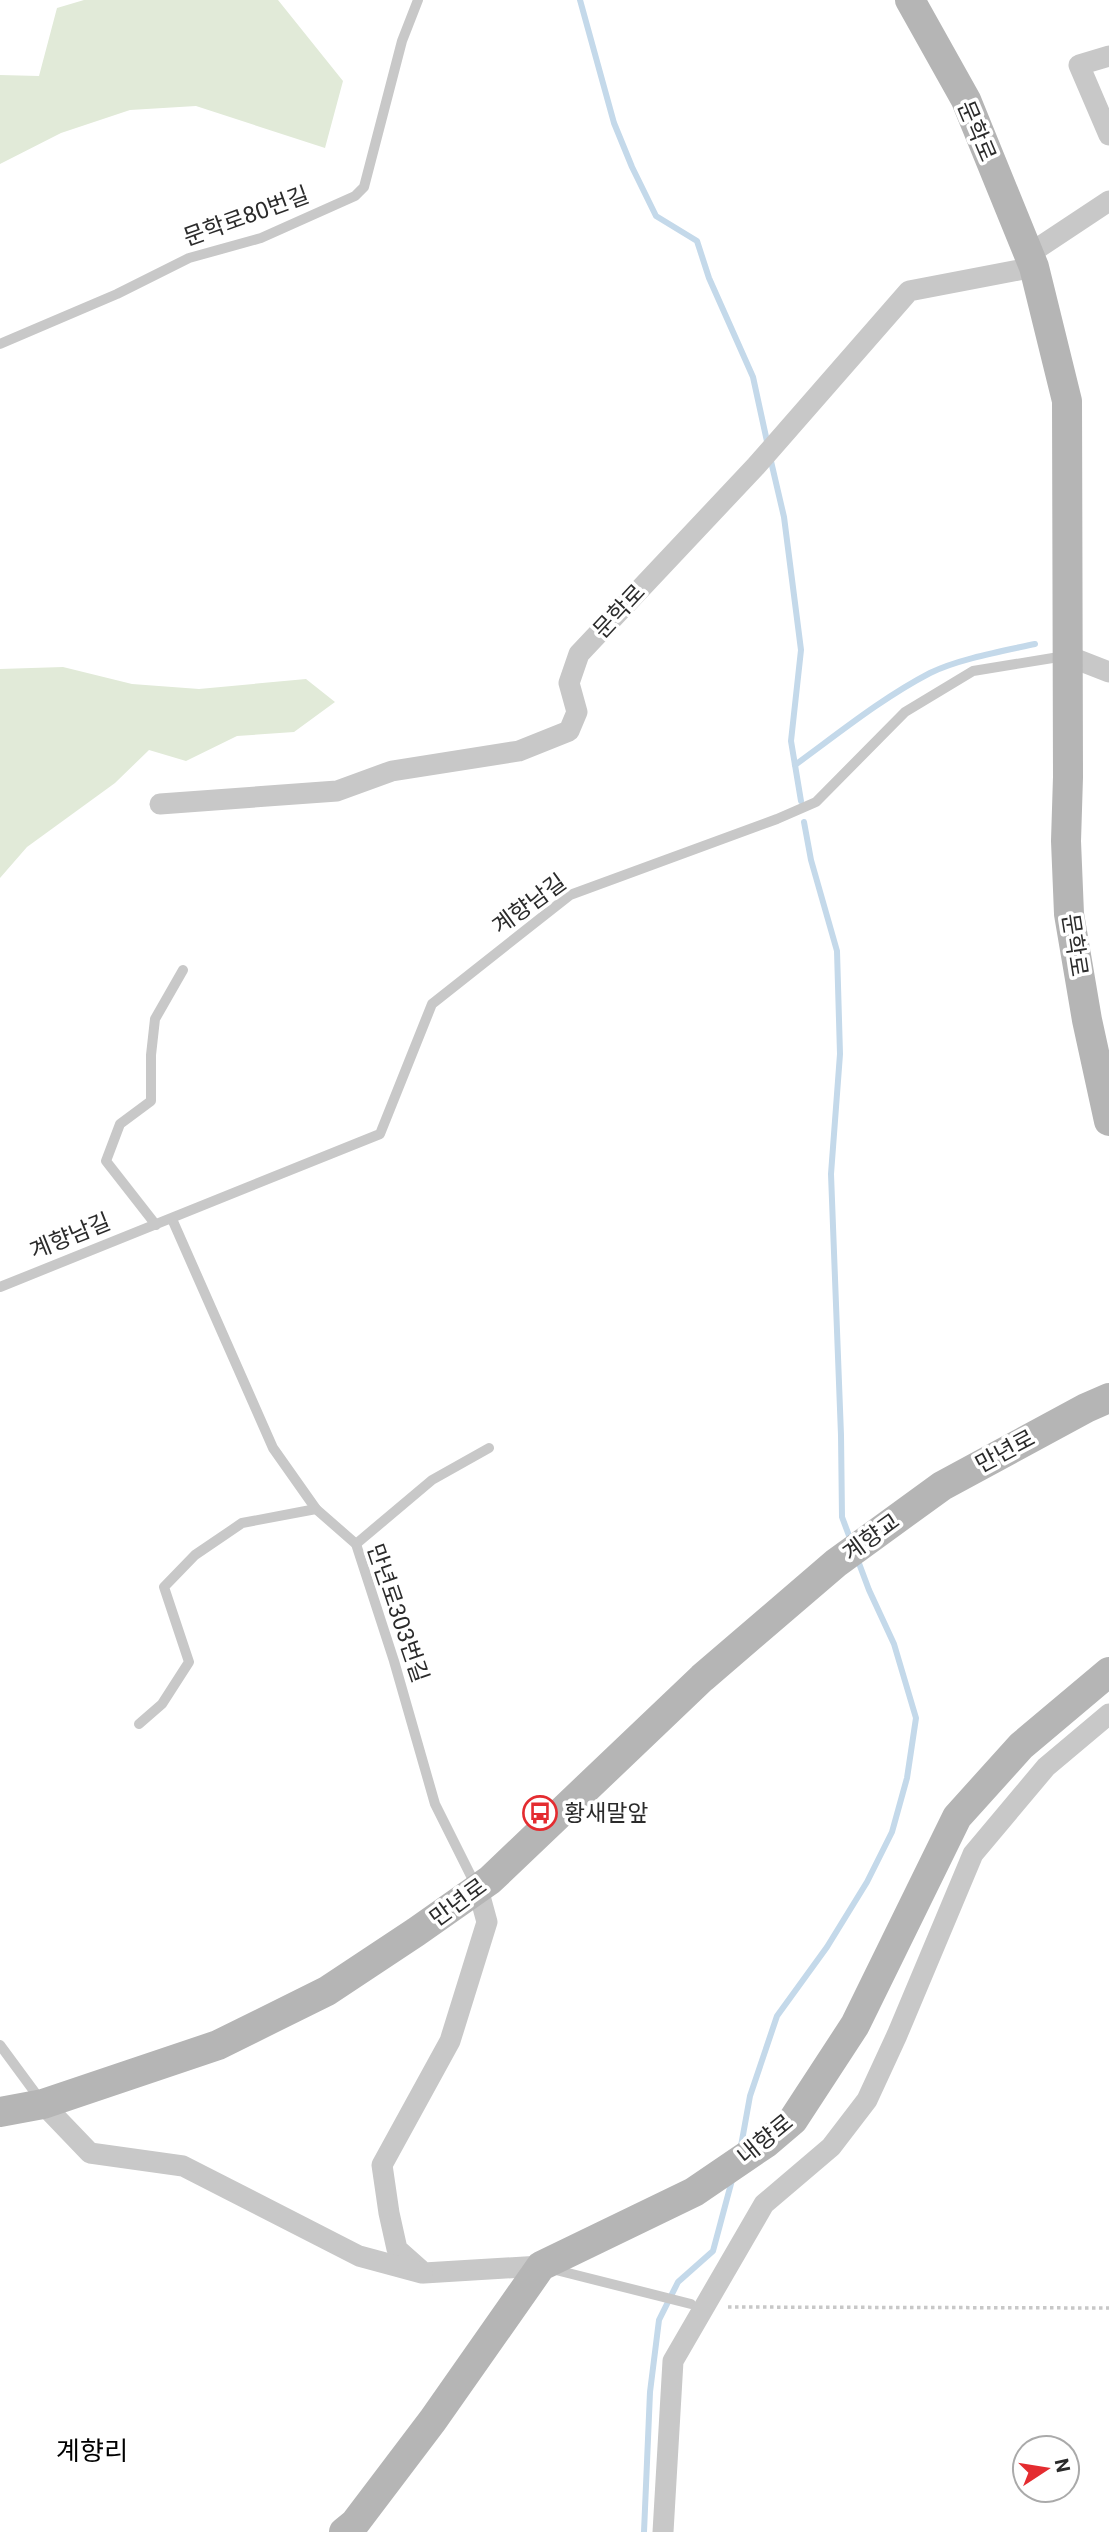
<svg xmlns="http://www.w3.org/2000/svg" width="1109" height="2532" viewBox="0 0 1109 2532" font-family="Roboto,'Noto Sans KR',sans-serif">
<rect width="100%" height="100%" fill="#fff"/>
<!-- green -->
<g fill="#e1ead8">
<path d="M84 0H278L343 81 325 148 196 106 130 110 61 133 0 164V75L39 76 57 8Z"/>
<path d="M63 667 132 684 199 689 306 679 335 702 294 732 237 736 186 761 149 750 115 783 27 847 0 878V669Z"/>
</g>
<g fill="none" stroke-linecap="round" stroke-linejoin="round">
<!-- stream -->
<g stroke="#c4d9ea" stroke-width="6">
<path d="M580 0 614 123 632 167 656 216 697 241 709 278 753 377 768 446"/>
<path d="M770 457 784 517 801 650 791 741 801 801"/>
<path d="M795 765C839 733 882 698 930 673 958 659 1003 651 1035 644"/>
<path d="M804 822 811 860 837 951 840 1054 831 1174 841 1435 842 1517 851 1541"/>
<path d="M741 2146 750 2096 777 2016 827 1947 867 1882 892 1832 907 1778 916 1718 894 1644 869 1590 857 1558"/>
<path d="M644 2532 650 2392 659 2320 678 2282 713 2251 732 2180"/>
</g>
<!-- path -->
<path stroke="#c8c8c8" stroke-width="3.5" stroke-dasharray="3.5 3.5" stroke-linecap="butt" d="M728 2307 1109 2308"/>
<!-- lane -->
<g stroke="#c8c8c8" stroke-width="10">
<path d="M0 344 117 294 189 258 261 238 355 196 364 187 402 41 418 0"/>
<path d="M172 1219 273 1448 316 1509 356 1544 394 1661 435 1804 476 1886"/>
<path d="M156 1225 106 1161 120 1124 151 1101V1055L155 1019 183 970"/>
<path d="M0 1287 380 1134 432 1004 570 895 777 819 816 802 905 712 973 671 1065 656"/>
<path d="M356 1544 432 1480 489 1448"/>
<path d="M139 1724 162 1704 189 1662 164 1587 195 1555 242 1523 316 1509"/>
<path d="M0 2045 42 2102"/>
<path d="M552 2269 691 2304"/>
</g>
<!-- street -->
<g stroke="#c8c8c8" stroke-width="21">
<path d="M1109 56 1079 65 1109 135"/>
<path d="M1029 254 1109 201"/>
<path d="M1068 656 1109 672"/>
<path d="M160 804 337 791 392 771 519 751 569 731 577 712 569 683 579 654 756 466 909 291 1034 267"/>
<path d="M478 1889 487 1922 450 2041 382 2165 389 2213 397 2249 424 2273 541 2266"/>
<path d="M43 2104 90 2153 183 2166 359 2256 422 2273"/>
<path d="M663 2532 673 2361 764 2204 831 2147 867 2100 897 2035 973 1854 1046 1767 1109 1714"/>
</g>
<!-- secondary -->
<g stroke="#b5b5b5" stroke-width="30">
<path d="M910 0 966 100 1034 267 1067 401 1068 777 1066 841 1069 914 1087 1020 1109 1121"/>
<path d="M0 2112 43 2104 218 2045 327 1991 416 1932 490 1880 702 1678 836 1563 942 1486 1086 1408 1109 1398"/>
<path d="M344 2532 355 2523 433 2420 541 2266 694 2192 766 2143 793 2120 855 2025 957 1817 1021 1746 1109 1672"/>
</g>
</g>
<!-- icons -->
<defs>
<g id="bus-ring" transform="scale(1.75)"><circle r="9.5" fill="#fff" stroke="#e42c30" stroke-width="1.5"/><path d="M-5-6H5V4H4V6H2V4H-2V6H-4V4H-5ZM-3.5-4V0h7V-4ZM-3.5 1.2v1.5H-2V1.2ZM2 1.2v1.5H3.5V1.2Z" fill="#e42c30"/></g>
</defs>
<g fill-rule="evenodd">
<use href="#bus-ring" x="540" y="1813"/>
</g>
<g text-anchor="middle" stroke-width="7" stroke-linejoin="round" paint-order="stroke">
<!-- street labels -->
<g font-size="23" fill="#2b2b2b" stroke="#fff">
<text transform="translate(977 131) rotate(67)" y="8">문학로</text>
<text transform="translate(246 216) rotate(-20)" y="8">문학로80번길</text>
<text transform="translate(619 611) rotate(-47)" y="8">문학로</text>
<text transform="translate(529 904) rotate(-36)" y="8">계향남길</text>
<text transform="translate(1075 945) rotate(81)" y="8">문학로</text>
<text transform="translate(70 1236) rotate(-22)" y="8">계향남길</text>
<text transform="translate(1005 1451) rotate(-28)" y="8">만년로</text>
<text transform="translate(871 1537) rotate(-36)" y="8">계향교</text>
<text transform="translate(398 1613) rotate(71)" y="8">만년로303번길</text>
<text transform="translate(458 1902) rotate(-36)" y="8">만년로</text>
<text transform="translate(765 2139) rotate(-39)" y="8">내향로</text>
</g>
<!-- poi labels -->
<g font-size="23" fill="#2b2b2b" stroke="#fff" text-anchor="start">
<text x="564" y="1821">황새말앞</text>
</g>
<!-- quarter labels -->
<g font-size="26" fill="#000" stroke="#fff">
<text x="92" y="2460">계향리</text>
</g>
</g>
<!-- north arrow -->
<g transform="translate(1046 2469) rotate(78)"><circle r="33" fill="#ffffff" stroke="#aaaaaa" stroke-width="2"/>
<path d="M0-5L12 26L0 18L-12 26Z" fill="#e42c30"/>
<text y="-10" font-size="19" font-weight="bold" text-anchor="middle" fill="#2b2b2b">N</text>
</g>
</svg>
